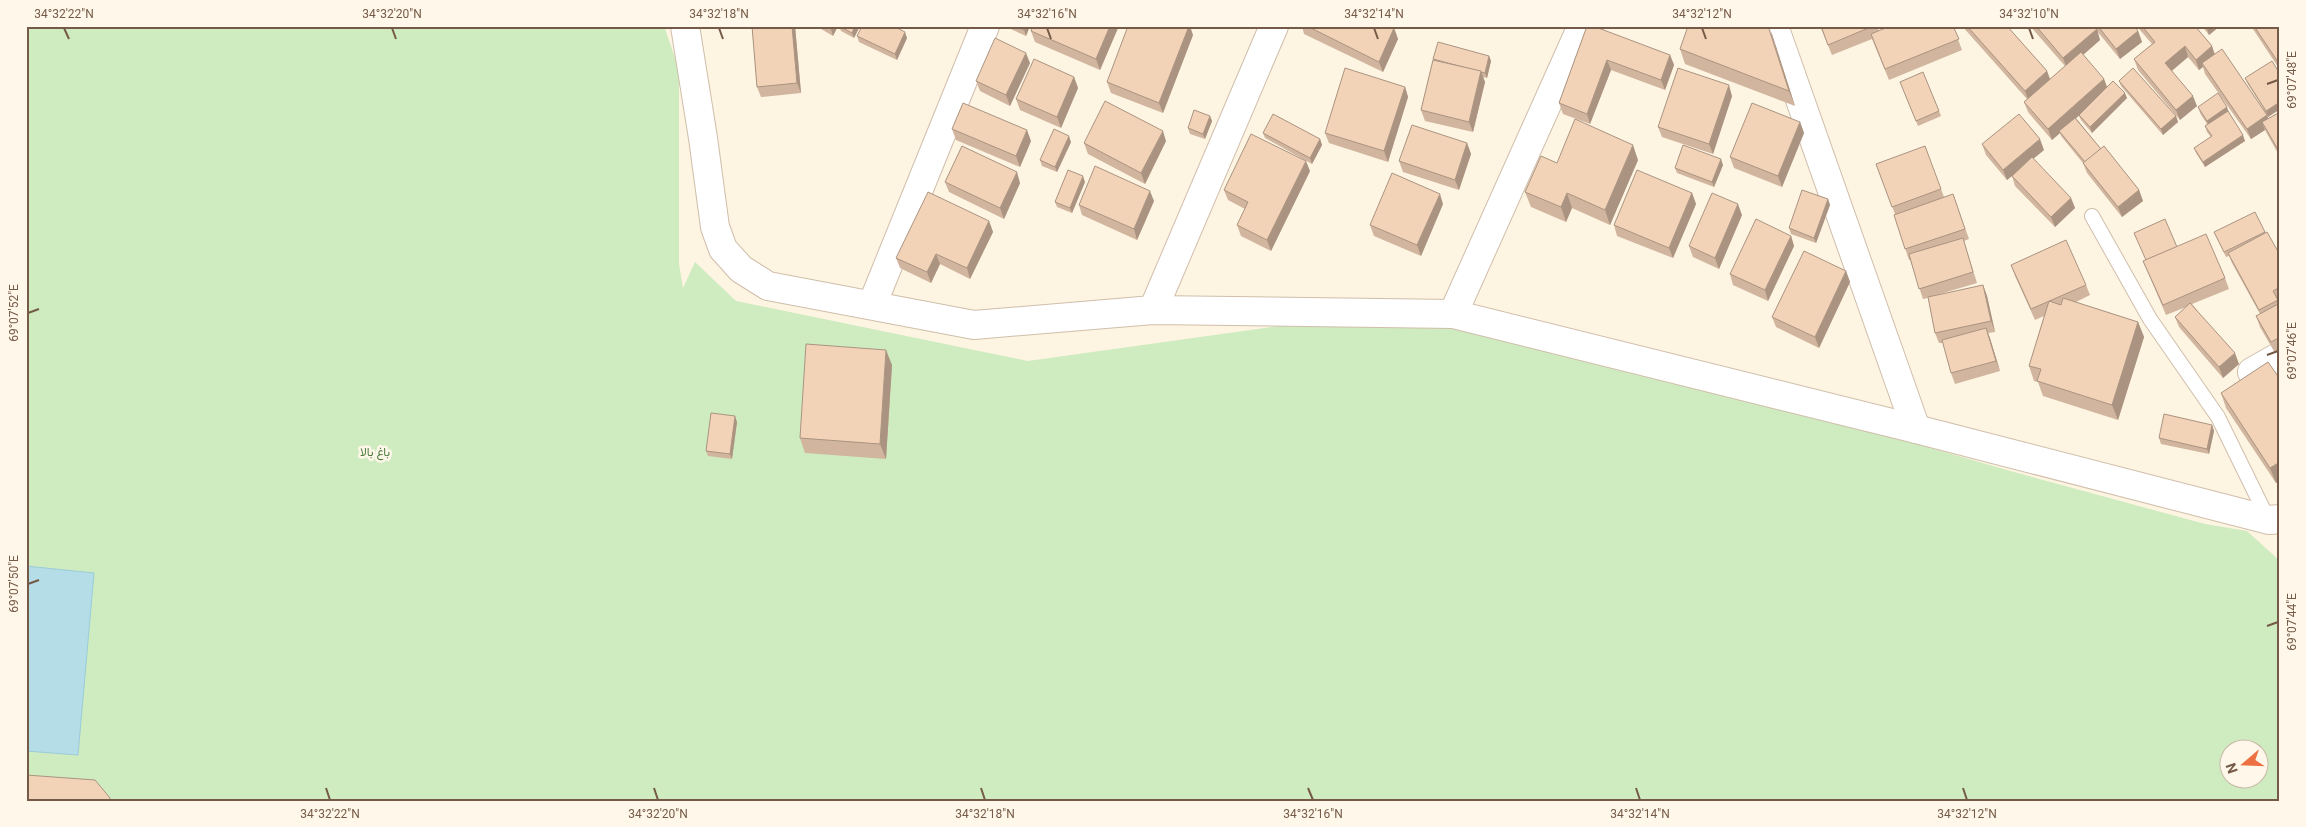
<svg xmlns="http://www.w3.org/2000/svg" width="2306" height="827" viewBox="0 0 2306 827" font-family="Roboto,Vazirmatn,sans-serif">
<rect width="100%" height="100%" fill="#fdf4e2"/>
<!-- green -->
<path fill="#cfebc0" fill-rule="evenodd" d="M26 26H664L679 69V264L683 288 695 262 736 301 1028 361 1307 322 1430 325 1597 352 2014 472 2205 524 2247 531 2280 561V801H26ZM2228 750H2258V780H2228Z"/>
<!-- water -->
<path fill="#b5dde7" stroke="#9bccd9" d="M26 566 94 573 78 755 26 751Z"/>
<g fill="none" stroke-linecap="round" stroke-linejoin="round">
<!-- lane casing -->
<g stroke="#d0beab" stroke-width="16">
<path id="lane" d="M2092 216 2150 319 2218 417 2268 519"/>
</g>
<!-- street casing -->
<g stroke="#d0beab" stroke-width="30">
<g id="street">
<path d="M685 26 703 138 715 227 723 249 741 269 768 286 974 325 1153 310 1453 314 1916 429 2269 520 2280 519"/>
<path d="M1774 26 1916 429"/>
<path d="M872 305 985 26"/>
<path d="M1153 310 1274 26"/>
<path d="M1453 314 1582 26"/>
<path d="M2252 372 2280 356"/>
</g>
</g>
<!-- lane -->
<use href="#lane" stroke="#fff" stroke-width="14"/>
<!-- street -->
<use href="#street" stroke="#fff" stroke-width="28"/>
</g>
<!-- wall -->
<g fill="#d1b59e">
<path d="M752 26H795L801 93 761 97 757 87Z"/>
<path d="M816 26H838L833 36Z"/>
<path d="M839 26H860L854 38 841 31Z"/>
<path d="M1004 26H1030L1026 36Z"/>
<path d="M1033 26H1117L1118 28 1100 70 1035 42 1031 31Z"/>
<path d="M1302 26H1390L1394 28 1398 39 1383 72 1304 34Z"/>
<path d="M1587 26 1670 55 1674 65 1665 90 1611 70 1590 124 1563 114 1559 103Z"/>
<path d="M1820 26H1877L1879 31 1886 28 1885 26H1953L1962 50 1889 80 1872 39 1832 55Z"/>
<path d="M1962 26H2007L2047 71 2050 79 2065 66 2030 26H2134L2138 31 2142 42 2120 59 2097 31 2100 40 2083 55 2104 79 2107 87 2127 98 2092 133 2081 120 2079 116 2076 118 2101 149 2139 190 2143 201 2122 217 2087 173 2083 163 2061 136 2060 133 2052 140 2028 112 2024 102 2027 99Z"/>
<path d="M2138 26H2195L2212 46 2215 54 2265 111 2247 83 2245 78 2280 74V109L2268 117 2267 116 2268 119 2280 112V157L2265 130 2251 139 2205 74 2203 67 2199 70 2188 57 2172 71 2197 106 2180 120 2138 70 2134 59 2152 44 2140 30Z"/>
<path d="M2202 26H2220L2209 35Z"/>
<path d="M2252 26H2280V70L2253 29Z"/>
<path d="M1772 34 1795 106 1685 64 1680 49Z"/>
<path d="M1193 35 1163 113 1111 93 1107 82Z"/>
<path d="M857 36 907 38 897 60 859 42Z"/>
<path d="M1489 56 1491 61 1487 78 1483 77 1485 82 1473 132 1425 121 1421 110 1433 59Z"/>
<path d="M1030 63 1010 106 980 91 976 81Z"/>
<path d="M1074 77 1078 88 1061 128 1020 110 1016 99Z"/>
<path d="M2119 81 2176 116 2178 122 2163 135 2121 86Z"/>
<path d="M1900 82 1939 111 1941 116 1918 126Z"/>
<path d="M1405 87 1408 97 1388 162 1329 143 1325 133Z"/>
<path d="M1732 96 1713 154 1662 137 1658 127Z"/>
<path d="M2198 107 2229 113 2245 141 2205 167 2196 153 2194 148 2211 137 2207 132 2205 126 2207 124 2200 113Z"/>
<path d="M1210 116 1212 121 1205 139 1190 134 1188 128Z"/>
<path d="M1800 122 1804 133 1782 187 1734 168 1730 157Z"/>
<path d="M952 129 1031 141 1020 167 956 140Z"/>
<path d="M1263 133 1320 139 1322 145 1312 164 1265 138Z"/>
<path d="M1166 141 1145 184 1088 154 1084 143Z"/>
<path d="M1071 142 1057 172 1042 166 1040 160Z"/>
<path d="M1467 143 1471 154 1459 190 1403 172 1399 161Z"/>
<path d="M1982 144 2044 150 2033 159 2071 198 2075 208 2055 227 2015 186 2012 176 2007 180 1986 155Z"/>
<path d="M1638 160 1610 225 1572 208 1566 222 1531 207 1525 192 1557 163Z"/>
<path d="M1876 164 1941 189 1944 197 1953 194 1969 239 1964 241 1977 283 1933 296 1983 285 1987 296 1995 332 1988 333 2000 371 1955 384 1951 373 1943 343H1939L1935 333 1928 298 1923 299 1910 260H1909L1894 215 1895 214Z"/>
<path d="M1723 165 1714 187 1677 173 1675 168Z"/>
<path d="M1310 171 1271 251 1241 236 1237 225 1245 209 1228 200 1224 190Z"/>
<path d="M945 182 1020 183 1004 219 949 192Z"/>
<path d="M1085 182 1072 213 1057 207 1055 202Z"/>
<path d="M1692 193 1696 204 1673 258 1617 236 1614 225Z"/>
<path d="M1828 199 1830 205 1816 243 1791 234 1789 228Z"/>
<path d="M1154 201 1137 240 1082 215 1079 205Z"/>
<path d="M1443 204 1421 256 1374 236 1370 225Z"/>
<path d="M1742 215 1719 269 1693 257 1689 246Z"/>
<path d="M989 221 993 232 970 279 940 264 931 283 900 268 896 258Z"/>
<path d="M2214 232H2265L2280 255V300L2279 301 2280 303V350L2275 353 2260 327 2256 316 2260 314 2232 263 2229 256 2226 257Z"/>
<path d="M1791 236 1794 246 1768 301 1733 285 1730 274Z"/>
<path d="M2177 247 2225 278 2229 289 2192 304 2239 364 2223 378 2179 327 2175 317 2186 307 2166 315 2143 261Z"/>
<path d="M2011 265 2086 285 2090 295 2076 302 2138 322 2144 337 2118 420 2043 396 2038 382 2034 381 2029 366 2044 316 2035 320 2015 276Z"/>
<path d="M1846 271 1850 282 1819 348 1776 327 1772 317Z"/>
<path d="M892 365 886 459 805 453 800 438Z"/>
<path d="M2280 379V481L2276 483 2226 408 2221 393Z"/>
<path d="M737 422 732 459 708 456 706 451Z"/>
<path d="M2212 425 2214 431 2209 454 2161 444 2159 438Z"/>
</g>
<!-- shaded-wall -->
<g fill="#aa9481">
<path d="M792 26H795L801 93 797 83Z"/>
<path d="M830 26H838L833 36Z"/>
<path d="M855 26H860L854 38 852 33Z"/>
<path d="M1026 26H1030L1026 36 1024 30Z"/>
<path d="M1110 26H1117L1118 28 1100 70 1096 59Z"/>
<path d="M1189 26H1190L1193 35 1163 113 1159 103Z"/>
<path d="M1769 26 1772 34 1795 106 1789 91Z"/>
<path d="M2206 26H2220L2209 35Z"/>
<path d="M1394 28 1398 39 1383 72 1379 62Z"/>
<path d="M2097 29 2100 40 2067 69 2063 58Z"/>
<path d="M2138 31 2142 42 2120 59 2116 49Z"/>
<path d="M905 32 907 38 897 60 895 54Z"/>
<path d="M2185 46 2188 57 2169 73 2165 63Z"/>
<path d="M2212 46 2215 57 2202 63 2203 67 2199 70 2196 60Z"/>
<path d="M1026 53 1030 63 1010 106 1006 95Z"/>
<path d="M1670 55 1674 65 1665 90 1661 80Z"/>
<path d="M1489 56 1491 61 1487 78 1485 73Z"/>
<path d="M1607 60 1611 70 1590 124 1587 114Z"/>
<path d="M1481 71 1485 82 1473 132 1469 122Z"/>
<path d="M2047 71 2051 82 2029 102 2025 91Z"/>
<path d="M1074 77 1078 88 1061 128 1057 117Z"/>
<path d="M2104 79 2108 90 2060 132 2059 131 2060 133 2052 140 2048 129Z"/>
<path d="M1729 85 1732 96 1713 154 1709 144Z"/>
<path d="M1405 87 1408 97 1388 162 1384 151Z"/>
<path d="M2125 93 2127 98 2092 133 2090 127Z"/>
<path d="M2193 96 2197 106 2180 120 2176 110Z"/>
<path d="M2280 102V109L2268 117 2266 111Z"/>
<path d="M2227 107 2229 113 2209 127 2207 121Z"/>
<path d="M2267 115 2271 126 2262 122 2265 130 2251 139 2247 129Z"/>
<path d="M1210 116 1212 121 1205 139 1203 134Z"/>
<path d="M2176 116 2178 122 2163 135 2161 129Z"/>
<path d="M1800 122 1804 133 1782 187 1778 176Z"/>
<path d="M1027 130 1031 141 1020 167 1016 156Z"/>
<path d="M1163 131 1166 141 1145 184 1141 173Z"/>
<path d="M2243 135 2245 141 2205 167 2203 162Z"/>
<path d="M1069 136 1071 142 1057 172 1055 167Z"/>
<path d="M1320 139 1322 145 1312 164 1310 158Z"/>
<path d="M2040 139 2044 150 2007 180 2003 170Z"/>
<path d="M1467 143 1471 154 1459 190 1455 180Z"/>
<path d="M1633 145 1638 160 1610 225 1605 210Z"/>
<path d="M1721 159 1723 165 1714 187 1712 182Z"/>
<path d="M1306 161 1310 171 1271 251 1267 240Z"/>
<path d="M1017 172 1020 183 1004 219 1000 208Z"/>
<path d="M1083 176 1085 182 1072 213 1070 208Z"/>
<path d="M2139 190 2143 201 2122 217 2118 207Z"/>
<path d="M1150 191 1154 201 1137 240 1134 229Z"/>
<path d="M1567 193 1572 208 1566 222 1561 207Z"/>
<path d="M1692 193 1696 204 1673 258 1669 248Z"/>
<path d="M1440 194 1443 204 1421 256 1417 245Z"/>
<path d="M2071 198 2075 208 2055 227 2051 217Z"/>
<path d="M1828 199 1830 205 1816 243 1814 238Z"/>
<path d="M1738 204 1742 215 1719 269 1715 258Z"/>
<path d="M989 221 993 232 970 279 967 268Z"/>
<path d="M1791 236 1794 246 1768 301 1765 290Z"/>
<path d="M936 254 940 264 931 283 927 272Z"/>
<path d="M1846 271 1850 282 1819 348 1815 337Z"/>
<path d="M1983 285 1987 296 1995 332 1991 321Z"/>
<path d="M2138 322 2144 337 2118 420 2112 405Z"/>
<path d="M1986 328 1990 338 2000 371 1996 361Z"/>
<path d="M886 350 892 365 886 459 880 444Z"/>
<path d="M2235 353 2239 364 2223 378 2219 367Z"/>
<path d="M735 416 737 422 732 459 730 454Z"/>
<path d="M2212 425 2214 431 2209 454 2207 449Z"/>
<path d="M2280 462V481L2276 483 2270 468Z"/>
</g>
<!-- building -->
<g fill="#f3d3b8" stroke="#aa9481">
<path d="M752 26H792L797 83 757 87Z"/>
<path d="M839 26H855L852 33Z"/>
<path d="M862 26H893L905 32 895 54 857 36Z"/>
<path d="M1014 26H1026L1024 30Z"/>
<path d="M1033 26H1110L1096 59 1031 31Z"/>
<path d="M1128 26H1189L1159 103 1107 82Z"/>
<path d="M1307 26H1390L1394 28 1379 62Z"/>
<path d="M1587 26H1593L1670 55 1661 80 1607 60 1587 114 1559 103Z"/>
<path d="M1688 26H1768L1789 91 1680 49Z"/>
<path d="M1821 26H1873L1828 45Z"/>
<path d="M1890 26H1953L1959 39 1885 69 1871 34Z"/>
<path d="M1967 26H2007L2047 71 2025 91Z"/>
<path d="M2036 26H2094L2097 29 2063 58Z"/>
<path d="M2098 26H2134L2138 31 2116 49Z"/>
<path d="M2142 26H2195L2212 46 2196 60 2185 46 2165 63 2193 96 2176 110 2134 59 2155 42Z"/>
<path d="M2254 26H2280V65Z"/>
<path d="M995 38 1026 53 1006 95 976 81Z"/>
<path d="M1438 42 1489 56 1485 73 1433 59Z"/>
<path d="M2222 49 2267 115 2247 129 2202 63Z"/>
<path d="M2081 52 2104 79 2048 129 2024 102Z"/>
<path d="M1034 59 1074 77 1057 117 1016 99Z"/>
<path d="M1433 60 1481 71 1469 122 1421 110Z"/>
<path d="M2272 61 2280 74V102L2266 111 2245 78Z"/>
<path d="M1345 68 1405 87 1384 151 1325 133Z"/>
<path d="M1678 68 1729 85 1709 144 1658 127Z"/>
<path d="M2133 68 2176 116 2161 129 2119 81Z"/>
<path d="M1923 72 1939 111 1916 121 1900 82Z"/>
<path d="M2113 81 2125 93 2090 127 2079 115Z"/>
<path d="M2218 93 2227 107 2207 121 2198 107Z"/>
<path d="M1105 101 1163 131 1141 173 1084 143Z"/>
<path d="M963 103 1027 130 1016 156 952 129Z"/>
<path d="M1752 103 1800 122 1778 176 1730 157Z"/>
<path d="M1194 110 1210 116 1203 134 1188 128Z"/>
<path d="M2228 111 2243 135 2203 162 2194 148 2212 136 2205 126Z"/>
<path d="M2280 112V153L2262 122Z"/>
<path d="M1273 114 1320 139 1310 158 1263 133Z"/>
<path d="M2019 114 2040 139 2003 170 1982 144Z"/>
<path d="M2075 118 2101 149 2085 162 2059 131Z"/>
<path d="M1575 119 1633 145 1605 210 1567 193 1561 207 1525 192 1541 156 1557 163Z"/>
<path d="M1412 125 1467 143 1455 180 1399 161Z"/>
<path d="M1054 129 1069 136 1055 167 1040 160Z"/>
<path d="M1251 134 1306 161 1267 240 1237 225 1248 202 1224 190Z"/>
<path d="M1683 145 1721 159 1712 182 1675 168Z"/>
<path d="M962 146 1017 172 1000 208 945 182Z"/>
<path d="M1925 146 1941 189 1892 207 1876 164Z"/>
<path d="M2104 146 2139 190 2118 207 2083 163Z"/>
<path d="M2032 157 2071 198 2051 217 2012 176Z"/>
<path d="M1095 166 1150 191 1134 229 1079 205Z"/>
<path d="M1068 170 1083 176 1070 208 1055 202Z"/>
<path d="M1637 170 1692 193 1669 248 1614 225Z"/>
<path d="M1392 173 1440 194 1417 245 1370 225Z"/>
<path d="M1802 190 1828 199 1814 238 1789 228Z"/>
<path d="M928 192 989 221 967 268 936 254 927 272 896 258Z"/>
<path d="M1712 193 1738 204 1715 258 1689 246Z"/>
<path d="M1953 194 1965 229 1905 249 1894 215Z"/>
<path d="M2255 212 2265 232 2224 252 2214 232Z"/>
<path d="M1756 219 1791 236 1765 290 1730 274Z"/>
<path d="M2165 219 2177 247 2146 260 2134 233Z"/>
<path d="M2267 232 2280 255V287L2273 291 2278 300 2259 310 2228 253Z"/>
<path d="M2206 234 2225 278 2163 305 2143 261Z"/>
<path d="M1963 238 1973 272 1919 289 1909 254Z"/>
<path d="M2066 240 2086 285 2031 309 2011 265Z"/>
<path d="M1804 251 1846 271 1815 337 1772 317Z"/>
<path d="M1983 285 1991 321 1935 333 1928 297Z"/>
<path d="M2063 298 2138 322 2112 405 2037 381 2041 369 2029 366 2049 301 2061 305Z"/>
<path d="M2190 303 2235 353 2219 367 2175 317Z"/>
<path d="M2280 303V337L2271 342 2256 316Z"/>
<path d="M1986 328 1996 361 1951 373 1942 340Z"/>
<path d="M806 344 886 350 880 444 800 438Z"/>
<path d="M2268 362 2280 379V462L2270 468 2221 393Z"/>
<path d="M711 413 735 416 730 454 706 451Z"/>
<path d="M2164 414 2212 425 2207 449 2159 438Z"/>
<path d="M26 775 95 780 110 798V801H26Z"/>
</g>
<!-- ticks -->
<path fill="none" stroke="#755a47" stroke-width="2" d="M64 28 69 39M392 28 396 39M719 28 723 39M1047 28 1051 39M1374 28 1378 39M1702 28 1706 39M2029 28 2033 39M2267 84 2278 80M28 313 39 309M2267 355 2278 351M28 584 39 580M2267 626 2278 622M326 788 330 800M654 788 658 800M981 788 985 800M1308 788 1313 800M1636 788 1640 800M1963 788 1967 800"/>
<g text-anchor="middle" stroke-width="5" stroke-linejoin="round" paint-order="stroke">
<!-- park labels -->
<g font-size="12" fill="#4d7c3f" stroke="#fff7e9">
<text x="375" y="456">باغ بالا</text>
</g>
</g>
<!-- border -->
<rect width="2306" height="827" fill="none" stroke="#fff7e9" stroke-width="55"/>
<!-- north arrow -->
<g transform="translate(2244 764) rotate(251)"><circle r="24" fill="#fff7e9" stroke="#c8b8a8"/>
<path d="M0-4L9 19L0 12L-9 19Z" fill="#ec7042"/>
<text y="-8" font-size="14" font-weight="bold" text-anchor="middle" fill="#755a47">N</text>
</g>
<rect x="28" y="28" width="2250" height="772" fill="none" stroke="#755a47" stroke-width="2"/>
<g font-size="12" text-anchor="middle" fill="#755a47">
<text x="64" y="18">34°32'22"N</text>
<text x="392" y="18">34°32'20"N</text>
<text x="719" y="18">34°32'18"N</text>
<text x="1047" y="18">34°32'16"N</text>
<text x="1374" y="18">34°32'14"N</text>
<text x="1702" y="18">34°32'12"N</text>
<text x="2029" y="18">34°32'10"N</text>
<text transform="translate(2292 80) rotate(-90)" y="4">69°07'48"E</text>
<text transform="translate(14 313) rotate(-90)" y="4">69°07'52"E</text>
<text transform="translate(2292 351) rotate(-90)" y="4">69°07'46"E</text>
<text transform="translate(14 584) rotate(-90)" y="4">69°07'50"E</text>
<text transform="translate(2292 622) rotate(-90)" y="4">69°07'44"E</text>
<text x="330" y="818">34°32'22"N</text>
<text x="658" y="818">34°32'20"N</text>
<text x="985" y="818">34°32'18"N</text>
<text x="1313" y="818">34°32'16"N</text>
<text x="1640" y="818">34°32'14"N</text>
<text x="1967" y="818">34°32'12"N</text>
</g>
</svg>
